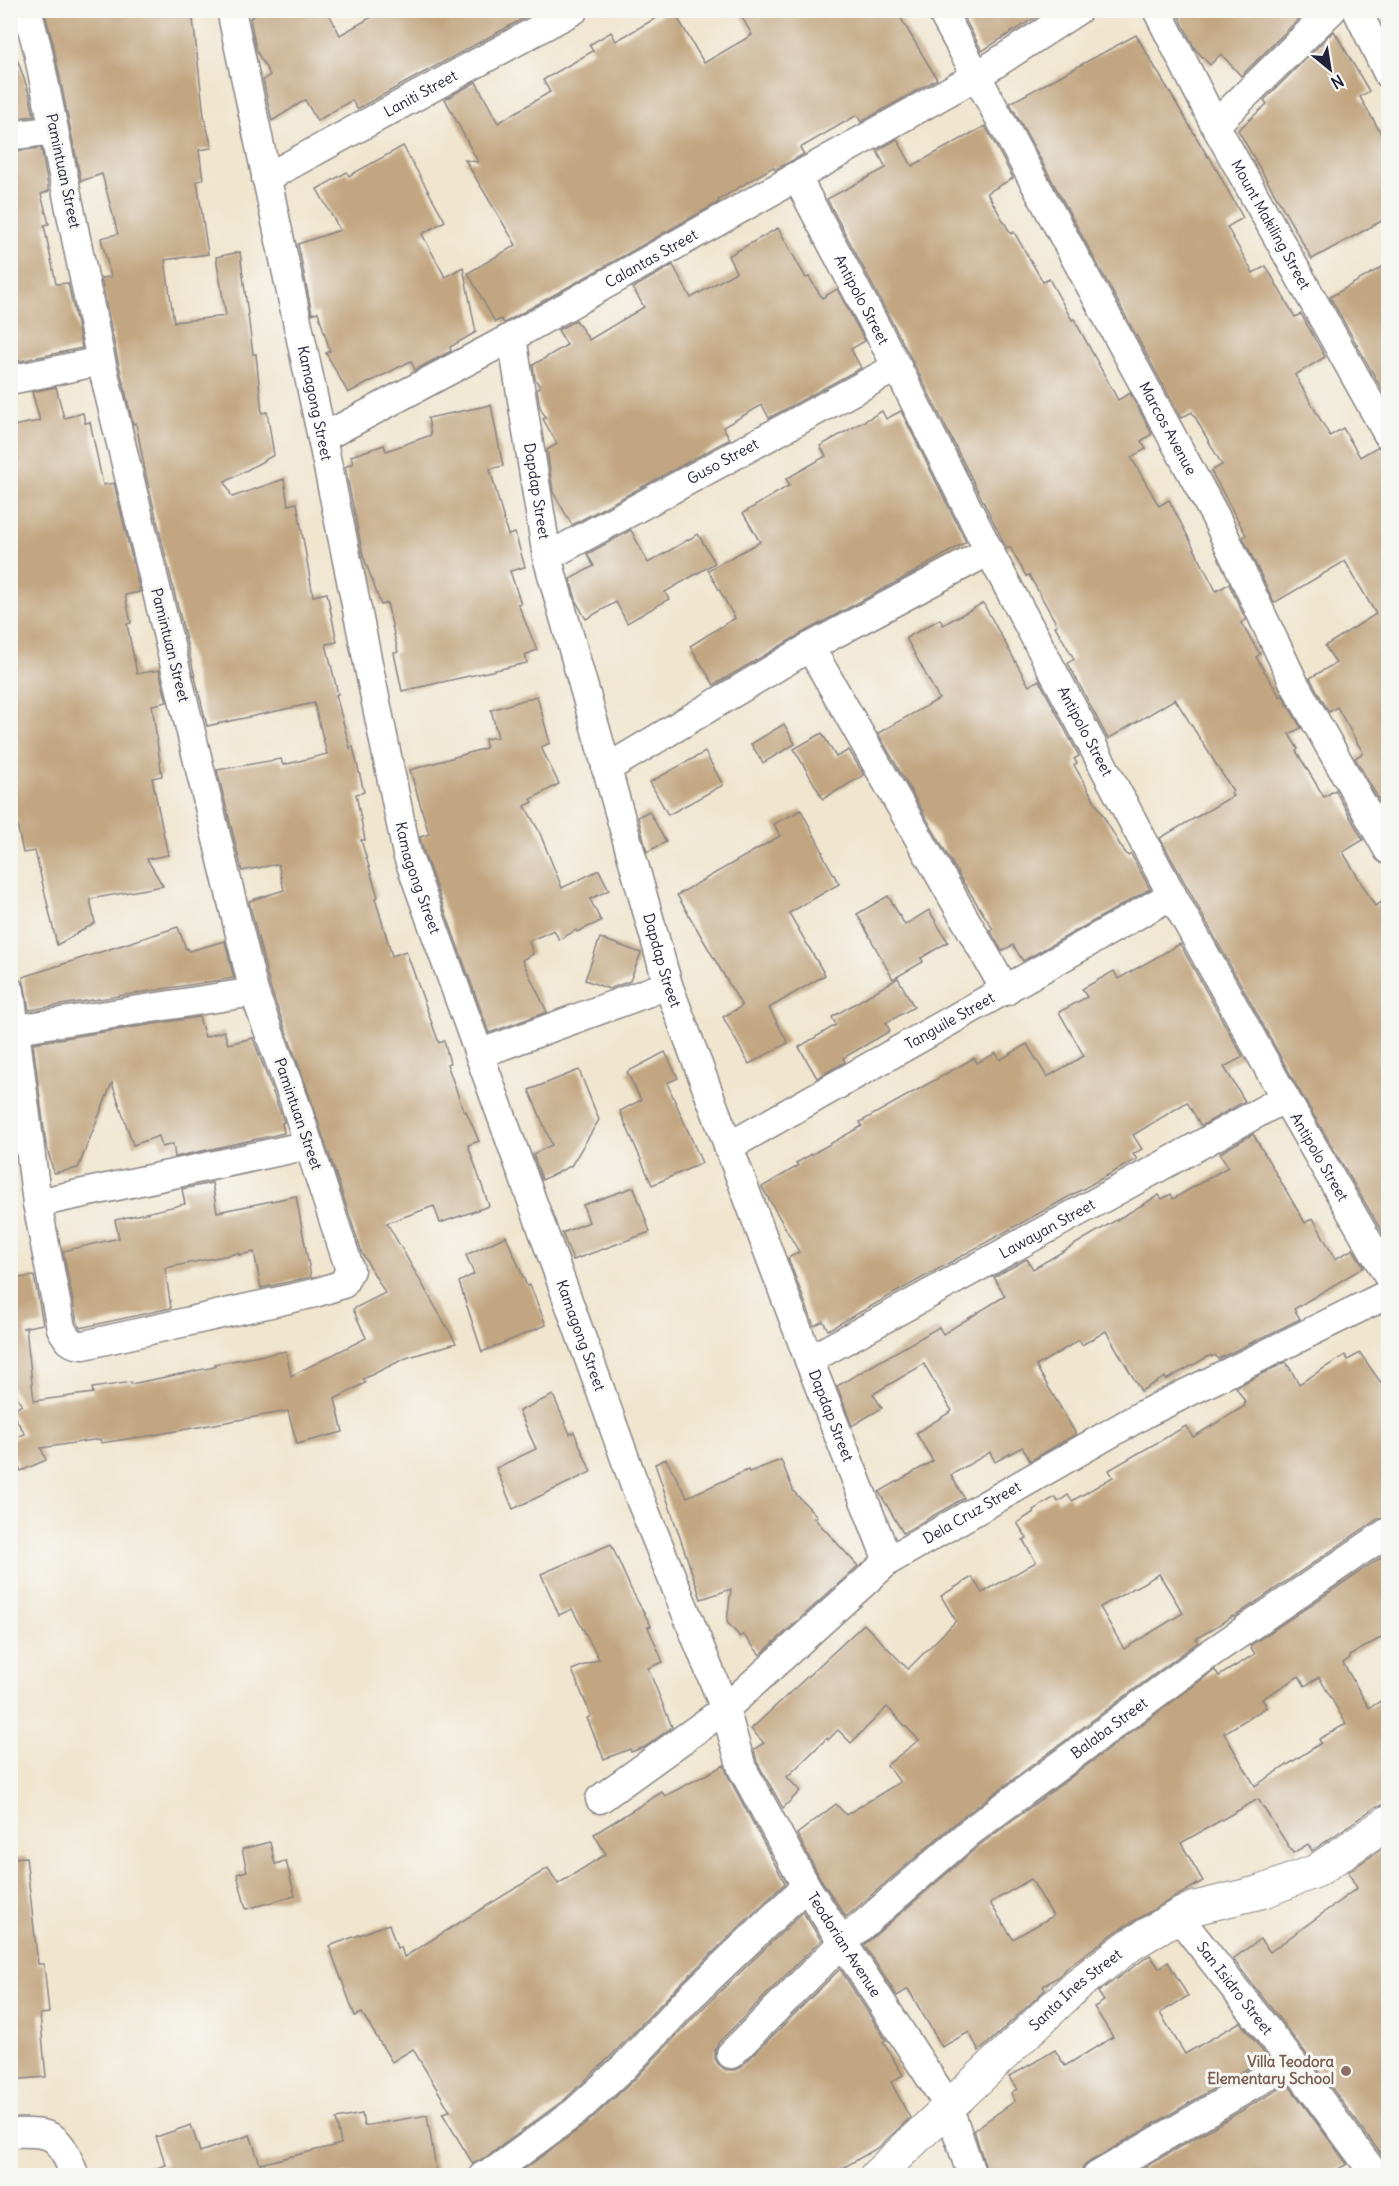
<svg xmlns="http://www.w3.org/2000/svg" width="1399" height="2186" viewBox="0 0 1399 2186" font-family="Delius,sans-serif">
<rect width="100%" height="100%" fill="#f6f6f2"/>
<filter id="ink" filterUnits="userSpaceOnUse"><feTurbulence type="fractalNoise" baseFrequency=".0167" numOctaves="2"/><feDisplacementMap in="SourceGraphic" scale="12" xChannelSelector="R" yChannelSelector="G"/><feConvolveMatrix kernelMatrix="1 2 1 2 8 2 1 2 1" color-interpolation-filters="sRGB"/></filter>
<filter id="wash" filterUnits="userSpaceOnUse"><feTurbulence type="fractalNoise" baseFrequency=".008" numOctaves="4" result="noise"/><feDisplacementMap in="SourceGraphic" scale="24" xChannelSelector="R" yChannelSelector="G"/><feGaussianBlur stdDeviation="1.35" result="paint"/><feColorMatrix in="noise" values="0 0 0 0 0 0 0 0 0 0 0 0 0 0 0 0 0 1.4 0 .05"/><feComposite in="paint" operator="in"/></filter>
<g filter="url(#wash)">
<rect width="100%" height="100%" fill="#f0e5ce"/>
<g id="blocks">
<!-- building -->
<g fill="#c2a681" fill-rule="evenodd">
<path d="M44 10H192L204 116 212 148 199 150 203 180 197 181 208 254 165 260 174 322 226 316 216 257 240 252 253 354H256L262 413 267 412 274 455 225 482 232 497 284 479 288 505 297 503 313 596 327 593 337 642 326 644 338 694 336 695 350 748 353 747 364 792 356 794 365 840H361L378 897 375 898 392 956 406 951 439 1043 444 1041 450 1063 447 1064 464 1112 466 1111 479 1141 468 1145 489 1206 440 1223 434 1206 387 1223 456 1343 406 1358 363 1379 365 1383 335 1399 343 1432 297 1444 288 1411 148 1436 101 1443 100 1439 41 1448 46 1460 21 1471 10 1446V1440L25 1434 11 1411 22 1405 10 1385V1279L34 1276 43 1324 22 1328H26L34 1401 93 1393 92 1388 131 1382V1384L215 1367V1364L286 1351 291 1376 366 1338 353 1309 385 1293 362 1253 309 1094 270 987 249 901 284 890 278 864 242 871 217 770 281 759 283 765 327 754 314 703 207 726 146 476 136 423 133 424 117 357 101 278 111 277 101 238 118 234 102 174 81 181 53 44Z"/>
<path d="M263 10H327L340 35 384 10H539L357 109 352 100 317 121 305 100 272 121 263 80 270 75 256 50 250 18Z"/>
<path d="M670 10H673L704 63 752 35 738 10H896L937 79 861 122 857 115 800 148 804 154 775 170 773 167 718 200 719 202 504 323 501 319 495 322 468 273 516 245 465 160 478 162 445 99 476 82 498 123 550 92 543 80 593 51 589 45 611 32 616 41Z"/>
<path d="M960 10H1047L982 51Z"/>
<path d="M1176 10H1308L1241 76 1221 54 1210 65 1195 49Z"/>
<path d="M1334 31 1369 91 1360 97 1389 147V217L1312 259 1238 130 1267 104 1264 100Z"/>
<path d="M1136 35 1208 157 1209 156 1243 218 1227 227 1253 273 1266 266 1295 317 1301 314 1325 357 1295 375 1330 436 1343 428 1360 457 1377 447 1389 451V817L1355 758 1363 753 1337 707 1329 712 1310 678 1336 663 1325 646 1376 614 1345 561 1274 603 1243 537 1246 535 1211 471 1222 465 1192 412 1181 418 1010 103Z"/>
<path d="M10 50H14L30 96 34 116 10 119Z"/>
<path d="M985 126 1013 178 987 193 1011 234 1014 232 1043 282 1049 279 1072 320 1074 319 1118 400 1130 393 1152 434 1141 441 1146 449 1131 457 1159 506 1169 500 1216 591 1229 584 1246 620 1241 623 1260 654 1256 657 1280 697 1282 695 1301 728 1289 734 1298 749 1296 751 1324 797 1335 790 1363 840 1343 852 1375 906 1389 898V1244L1299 1090 1160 838 1233 796 1231 793 1233 791 1175 699 1108 739 1068 663 1074 659 1055 626 1057 625 1029 575 1026 576 1010 547 1007 549 912 360 827 199 886 168 877 151 897 139 912 166Z"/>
<path d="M403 146 445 221 422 234 445 277 463 267 476 332 450 347 451 351 415 370 411 361 348 393 326 353 330 351 318 312 312 314 298 244 340 230 317 189 347 172 349 176Z"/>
<path d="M41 148 49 191 41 194 49 224 44 225 56 284 68 283 82 348 10 363V152Z"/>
<path d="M778 228 806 278 809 277 822 298 837 289 865 341 851 349 861 368 769 418 762 405 723 427 730 439 572 525 553 492 547 450 557 444 543 419 546 418 540 407 537 389 540 387 535 379 533 365 567 345 558 330 576 320 589 340 644 307 633 288 673 265 691 298 736 272 728 256Z"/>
<path d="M1389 263V402L1330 297Z"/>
<path d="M56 387 64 418 83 413 85 423 90 422 103 485 114 483 140 592 125 595 131 623 127 624 137 674 159 670 167 702 152 705 162 776 152 778 168 855 147 859 163 886 90 899 95 923 57 945 35 851 23 853 10 790V461L18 459 12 426 40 421 32 392Z"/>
<path d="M491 405 503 466 490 469 508 535 515 533 525 567 510 571 521 604H518L537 650 525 655 527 663 402 691 394 653 398 652 387 603 381 605 363 555 345 467 353 463 351 456 384 445 386 451 431 435 428 418Z"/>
<path d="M882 411 886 419 901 411 966 542 913 573 802 633 714 685 690 646 735 618 708 570 760 542 743 513 790 485 786 479 826 456 820 446Z"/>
<path d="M631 530 648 563 698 534 715 563 665 592 669 599 627 623 616 602 586 619 577 603 570 579 594 566 587 554Z"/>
<path d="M983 603 1029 686 1039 680 1079 756 1074 759 1077 763 1074 765 1120 845 1128 856 1131 854 1150 889 1023 961 1013 945 1002 951 990 930 993 929 960 877 878 733 939 699 906 638 940 619 943 625Z"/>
<path d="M537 696 550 743 541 747 559 784 531 799 533 802 525 806 539 831 562 888 599 870 609 890 590 899 601 921 577 932 576 930 559 940 554 930 529 941 533 954 522 960 547 1012 489 1033 423 850 420 837 429 834 410 770 486 748 485 739 498 737 491 710Z"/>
<path d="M784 724 795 744 763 763 751 744Z"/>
<path d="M822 733 836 757 849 750 864 775 823 799 794 749Z"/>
<path d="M705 752 723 785 668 815 650 782Z"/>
<path d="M801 810 823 852 822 853 839 884 789 913 825 975 769 1008 788 1043 749 1064 723 1017 742 1006 677 895 780 836 774 824Z"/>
<path d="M649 811 666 842 647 852 638 817Z"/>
<path d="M888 896 905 925 929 910 948 942 921 958 923 962 893 979 857 914Z"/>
<path d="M178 927 186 949 188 948 189 951 225 941 234 978 29 1010 23 977Z"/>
<path d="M600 938 641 953 630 981 609 989 585 980Z"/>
<path d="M1180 944 1243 1057 1224 1067 1245 1101 1201 1126 1187 1102 1133 1135 1142 1149 1133 1154 1137 1159 828 1330 823 1321 814 1326 788 1258 799 1252 762 1187 798 1166 796 1163 862 1126 860 1122 974 1058 977 1063 996 1053 1000 1060 1027 1044 1047 1077 1084 1056 1059 1012 1087 997 1082 989 1114 971 1118 979Z"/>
<path d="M898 978 914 1007 886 1023 890 1031 843 1058 845 1062 817 1078 799 1047 836 1025 832 1017Z"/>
<path d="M199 1017 205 1037 224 1031 228 1044 253 1038 284 1122 282 1123 284 1133 175 1157 173 1144 162 1147 159 1136 133 1145 112 1083 78 1168 54 1173 46 1145 33 1043Z"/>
<path d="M665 1052 678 1078 667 1083 702 1163 652 1185 620 1111 641 1100 627 1072Z"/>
<path d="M579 1070 599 1120 571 1166 542 1180 533 1154 552 1145 529 1090Z"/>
<path d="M1253 1134 1305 1223 1313 1218 1335 1259 1353 1249 1364 1267 1294 1309 1300 1319 1218 1359 1215 1355 1212 1357 1211 1355 1166 1380 1165 1377 1141 1391 1106 1331 1082 1345 1079 1340 1036 1366 1076 1434 1030 1461 1022 1447 995 1462 990 1452 951 1475 964 1498 903 1533 879 1492 933 1461 916 1433 952 1411 924 1364 873 1394 882 1408 852 1426 837 1386 939 1327 943 1334 1005 1296 994 1277 1027 1259 1033 1269 1159 1195 1162 1199 1171 1194 1173 1199 1228 1167 1220 1153Z"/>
<path d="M212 1183 217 1212 296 1196 311 1277 261 1288 254 1252 239 1255V1253L165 1268 171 1308 80 1328 77 1322 63 1251 119 1238 115 1220 185 1204 182 1189Z"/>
<path d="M634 1187 650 1232 573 1260 562 1233 589 1222 583 1205Z"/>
<path d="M506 1236 527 1286 530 1285 546 1325 482 1352 459 1282 474 1274 466 1255Z"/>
<path d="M1360 1353 1389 1394V1516L1379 1518 1234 1617 1233 1616 1196 1639 1198 1642 961 1818 846 1917 820 1878 797 1834 836 1804 846 1815 900 1782 887 1765 919 1740 887 1707 851 1743 838 1730 828 1740 827 1738 787 1777 800 1791 783 1808 757 1762 754 1749 764 1743 751 1729 864 1624 908 1669 956 1621 941 1596 972 1577 982 1593 1036 1562 1023 1540 1027 1538 1017 1523 1034 1512 1033 1510 1055 1497 1058 1502 1068 1495 1072 1501 1113 1477 1109 1470 1186 1426 1193 1437 1245 1406 1244 1404 1246 1403 1236 1387 1286 1362 1299 1384 1345 1355 1348 1360ZM1159 1574 1183 1613 1124 1649 1100 1607Z"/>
<path d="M553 1395 570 1434 574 1432 591 1472 513 1509 496 1468 536 1449 519 1411Z"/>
<path d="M666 1459 687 1497 748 1470 749 1472 781 1460 794 1492 817 1516 814 1518 858 1566 760 1655 743 1634 740 1637 727 1622 731 1589 701 1599 655 1464Z"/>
<path d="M611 1544 631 1589 651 1626 648 1627 663 1662 648 1668 672 1727 645 1747 631 1752 630 1749 604 1759 587 1718 591 1716 572 1670 599 1659 572 1609 559 1615 541 1574Z"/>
<path d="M1389 1552V1633L1349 1656 1350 1658 1343 1663 1369 1708 1389 1696V1804L1377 1806 1312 1851 1308 1844 1293 1853 1258 1799 1181 1843 1203 1881 1120 1929 1069 1966 1058 1977 1043 1986 1045 1990 983 2048 979 2051 969 2032 942 2047 908 1989 897 1996 864 1945 981 1844 1215 1670 1219 1676 1255 1654 1250 1646ZM1299 1676 1305 1686 1319 1677 1346 1724 1319 1739 1321 1743 1255 1786 1224 1733 1267 1707 1262 1699ZM1031 1879 1053 1916 1013 1939 990 1903Z"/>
<path d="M724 1765 728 1776 785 1883 680 1984 612 2055 565 2099 488 2156 473 2164 442 2113 450 2111 413 2049 392 2062 362 2013 355 2016 329 1946 389 1924 397 1948 401 1947 404 1957 548 1868 558 1884 606 1854 594 1834 662 1792 665 1796Z"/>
<path d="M270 1842 275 1864 286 1861 295 1896 246 1909 237 1874 247 1871 242 1849Z"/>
<path d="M1389 1844V2165L1305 2052 1233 1959 1260 1939 1270 1952 1357 1888 1348 1872Z"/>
<path d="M26 1857 38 1964H44L49 2013 40 2014 46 2077 10 2080V1858Z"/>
<path d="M803 1912 821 1940 719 2042 715 2050V2059L719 2065 726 2070H735L742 2066 840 1969 886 2040 883 2042 903 2075 891 2082 910 2118 879 2147 831 2175H516L585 2125 635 2079 703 2008Z"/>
<path d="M1150 1955 1159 1968 1168 1962 1188 1996 1160 2013 1185 2054 1240 2022 1267 2057 1089 2162 1083 2167 1081 2175H988L974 2130 1015 2101 1011 2093 1017 2089 1009 2077 1055 2050 1065 2066 1113 2037 1094 2007 1104 2001 1098 1992Z"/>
<path d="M1288 2084 1347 2164 1328 2175H1131Z"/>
<path d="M362 2114 364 2126 427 2115 437 2175H145L144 2172 166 2165 156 2137 191 2125 200 2152 250 2135 260 2164 341 2144 336 2119Z"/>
</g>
</g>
</g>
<g filter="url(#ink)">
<use href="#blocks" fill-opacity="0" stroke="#898484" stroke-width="1.5"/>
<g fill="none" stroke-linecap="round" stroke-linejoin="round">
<!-- minor casing -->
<g stroke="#898484" stroke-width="31">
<g id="minor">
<path id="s1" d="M231 10 322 438 407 854 636 1489 725 1709 742 1768 806 1886 948 2105 972 2176"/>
<path id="s2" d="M941 10 1215 516 1294 683 1388 850"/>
<path id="s3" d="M1157 10 1215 125 1388 435"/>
<path d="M1357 10 1388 74"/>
<path d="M1215 125 1332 10"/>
<path d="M10 136 54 130"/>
<path id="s4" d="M796 176 897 367 989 551 1172 895 1285 1098 1388 1276"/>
<path id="s5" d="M266 178 574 10"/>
<path id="s6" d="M512 337 547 557 668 985 809 1360 888 1561"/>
<path d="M10 380 101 361"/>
<path id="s7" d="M322 438 512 337 978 75 1078 10"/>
<path id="s8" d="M547 557 897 367"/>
<path d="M810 647 1006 991"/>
<path d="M606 769 810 647 989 551"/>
<path d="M10 991 37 1203 61 1328C67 1339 70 1345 84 1345L315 1293 343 1284 350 1270 294 1100 254 992 101 361 37 47 27 10"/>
<path d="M16 1029 254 992"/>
<path d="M479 1054 668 985"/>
<path id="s9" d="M728 1147 1172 895"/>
<path d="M37 1203 309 1145"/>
<path id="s10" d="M809 1360 1285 1098"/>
<path id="s11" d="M600 1799 725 1709 888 1561 1144 1414 1388 1294"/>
<path id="s12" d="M1178 1916 1292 2062 1376 2176"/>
<path id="s13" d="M731 2054 843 1942 971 1831 1208 1655 1388 1532"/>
<path d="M10 2133C56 2132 58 2134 75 2176"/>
<path d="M483 2176 496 2170 575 2112 624 2067 691 1996 806 1886"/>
<path d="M1097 2176 1292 2062"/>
</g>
</g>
<!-- tertiary casing -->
<g stroke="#898484" stroke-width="35">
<g id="tertiary">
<path id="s14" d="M876 2176 1077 1985 1130 1945 1178 1916 1195 1908 1261 1892 1316 1871 1388 1822"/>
</g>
</g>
<!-- minor -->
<use href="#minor" stroke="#fff" stroke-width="28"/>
<!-- tertiary -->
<use href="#tertiary" stroke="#fff" stroke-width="33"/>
</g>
</g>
<!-- markers -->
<circle fill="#8d6e63" stroke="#f6f6f2" stroke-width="2" cx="1346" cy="2071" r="6"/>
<g text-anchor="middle" stroke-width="6" stroke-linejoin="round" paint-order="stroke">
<!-- street labels -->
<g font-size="15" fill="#22223b" stroke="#f6f6f2">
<text dy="5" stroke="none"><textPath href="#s5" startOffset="176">Laniti Street</textPath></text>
<text transform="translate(63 171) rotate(78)" y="5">Pamintuan Street</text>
<text dy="5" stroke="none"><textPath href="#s3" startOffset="243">Mount Makiling Street</textPath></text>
<text dy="5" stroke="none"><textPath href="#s7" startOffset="375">Calantas Street</textPath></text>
<text dy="5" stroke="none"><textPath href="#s4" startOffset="140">Antipolo Street</textPath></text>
<text dy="5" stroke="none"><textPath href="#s1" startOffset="402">Kamagong Street</textPath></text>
<text dy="5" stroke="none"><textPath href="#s2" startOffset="476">Marcos Avenue</textPath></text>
<text dy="5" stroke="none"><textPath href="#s8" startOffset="200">Guso Street</textPath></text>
<text dy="5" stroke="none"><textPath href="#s6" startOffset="156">Dapdap Street</textPath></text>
<text transform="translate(170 645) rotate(76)" y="5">Pamintuan Street</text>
<text dy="5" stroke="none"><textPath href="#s4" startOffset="626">Antipolo Street</textPath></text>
<text dy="5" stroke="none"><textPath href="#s1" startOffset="888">Kamagong Street</textPath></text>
<text dy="5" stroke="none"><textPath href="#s6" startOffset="642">Dapdap Street</textPath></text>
<text dy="5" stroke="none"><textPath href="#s9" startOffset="255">Tanguile Street</textPath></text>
<text transform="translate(298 1114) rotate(71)" y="5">Pamintuan Street</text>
<text dy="5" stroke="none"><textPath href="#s4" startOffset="1112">Antipolo Street</textPath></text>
<text dy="5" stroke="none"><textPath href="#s10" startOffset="272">Lawayan Street</textPath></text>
<text dy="5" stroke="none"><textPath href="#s1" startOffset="1374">Kamagong Street</textPath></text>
<text dy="5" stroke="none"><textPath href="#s6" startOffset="1128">Dapdap Street</textPath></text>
<text dy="5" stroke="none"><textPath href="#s11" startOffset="471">Dela Cruz Street</textPath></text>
<text dy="5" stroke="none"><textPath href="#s13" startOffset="500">Balaba Street</textPath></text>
<text dy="5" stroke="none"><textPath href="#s1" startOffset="2040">Teodorian Avenue</textPath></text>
<text dy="5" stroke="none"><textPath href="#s12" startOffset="92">San Isidro Street</textPath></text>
<text dy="5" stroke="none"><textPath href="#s14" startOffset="273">Santa Ines Street</textPath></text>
</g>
<!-- education labels -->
<g font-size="15" font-weight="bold" fill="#785e54" stroke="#f6f6f2" text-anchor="end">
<text x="1334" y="2067">Villa Teodora<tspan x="1334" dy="17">Elementary School</tspan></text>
</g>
</g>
<!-- margin -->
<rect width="1399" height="2186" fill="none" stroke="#f6f6f2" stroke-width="36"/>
<!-- north arrow -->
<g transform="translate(1330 69) rotate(150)" stroke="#f6f6f2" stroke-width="4.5" paint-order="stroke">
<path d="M0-4.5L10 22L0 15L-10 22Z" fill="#22223b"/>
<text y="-9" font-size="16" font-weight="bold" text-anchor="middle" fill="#22223b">N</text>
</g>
</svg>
